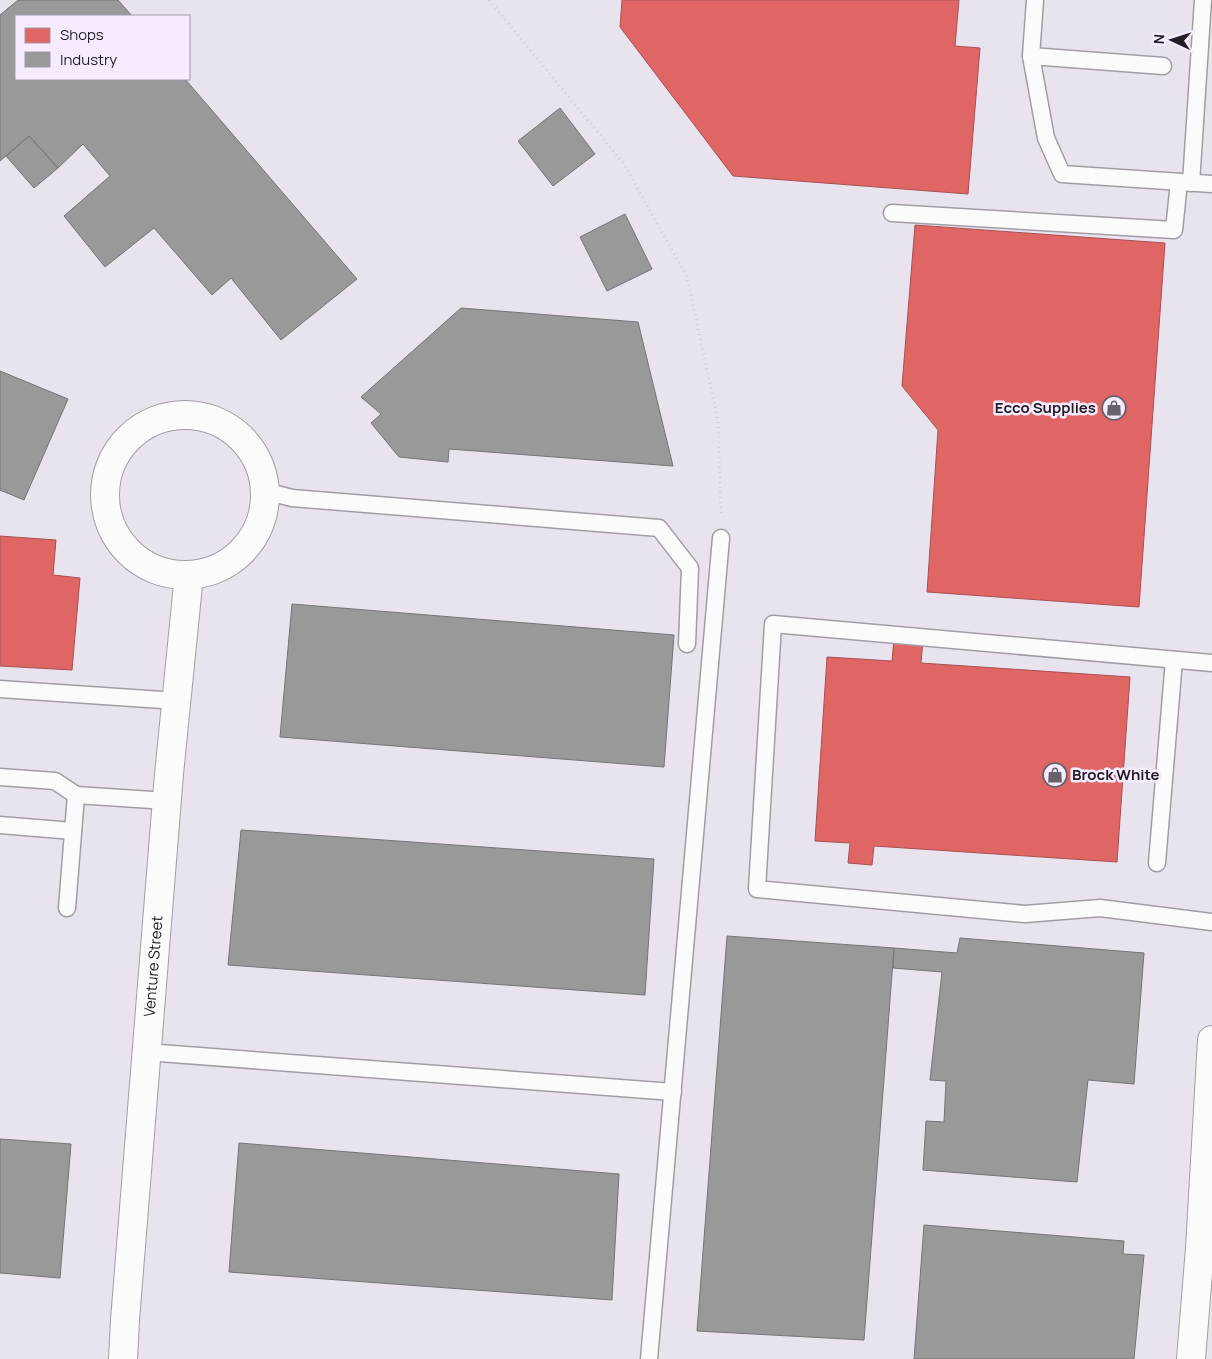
<svg xmlns="http://www.w3.org/2000/svg" width="1212" height="1359" viewBox="0 0 1212 1359" font-family="Manrope,sans-serif">
<rect width="100%" height="100%" fill="#e9e3ee"/>
<!-- shops -->
<g fill="#e06666" stroke="#a75052">
<path d="M622 0H959L955 46 980 48 968 194 733 176 620 27Z"/>
<path d="M915 225 1165 243 1139 607 927 592 938 430 902 386Z"/>
<path d="M0 536 56 540 53 575 80 578 72 670 0 666Z"/>
<path d="M894 639 923 640 921 663 1130 677 1117 862 874 846 872 865 848 863 850 843 815 841 827 657 892 661Z"/>
</g>
<!-- industry -->
<g fill="#999" stroke="#757476">
<path d="M18 0H118L132 16H16V79H185L357 279 281 340 231 278 212 295 154 228 105 267 64 216 110 176 83 144 58 168 29 136 0 161V15Z"/>
<path d="M560 108 595 154 553 186 518 141Z"/>
<path d="M29 136 58 168 34 188 6 156Z"/>
<path d="M625 214 652 269 607 291 580 237Z"/>
<path d="M461 308 638 322 673 466 449 449 448 462 399 457 371 423 381 414 361 397Z"/>
<path d="M0 371 68 399 24 500 0 490Z"/>
<path d="M292 604 674 635 664 767 280 737Z"/>
<path d="M241 830 654 859 645 995 228 965Z"/>
<path d="M727 936 894 948 864 1340 697 1331Z"/>
<path d="M960 938 1144 953 1134 1084 1088 1080 1077 1182 923 1170 926 1121 944 1122 946 1081 930 1080 942 972 893 968 894 948 957 953Z"/>
<path d="M0 1139 71 1144 60 1278 0 1273Z"/>
<path d="M239 1143 619 1174 612 1300 229 1272Z"/>
<path d="M924 1225 1124 1241 1123 1254 1144 1255 1134 1359H914Z"/>
</g>
<g fill="none" stroke-linecap="round" stroke-linejoin="round">
<!-- service casing -->
<g stroke="#a29da5" stroke-width="19">
<g id="service">
<path d="M1035 0 1031 56 1046 138 1062 174 1212 184"/>
<path d="M1031 56 1163 66"/>
<path d="M1191 183 1203 0"/>
<path d="M892 213 1174 230 1179 182"/>
<path d="M265 491 292 498 659 528 690 568 687 644"/>
<path d="M1212 663 773 624 757 889 1025 914 1100 908 1212 922"/>
<path d="M0 689 177 701"/>
<path d="M0 777 55 781 76 795 167 801"/>
<path d="M0 825 73 831"/>
<path d="M1157 863 1174 660"/>
<path d="M67 908 76 795"/>
<path d="M146 1052 673 1092"/>
<path d="M649 1359 721 538"/>
</g>
</g>
<!-- minor casing -->
<g stroke="#a29da5" stroke-width="30">
<g id="minor">
<circle cx="185" cy="495" r="80"/>
<path id="s1" d="M123 1359 125 1320 169 774 189 575"/>
<path d="M1191 1359 1200 1248 1212 1040"/>
</g>
</g>
<!-- path -->
<path stroke="#d2d0d4" stroke-width="3" stroke-dasharray="1 4" stroke-linecap="butt" d="M489 0 624 164 687 277 718 420 721 515"/>
<!-- service -->
<use href="#service" stroke="#fcfbfc" stroke-width="16"/>
<!-- minor -->
<use href="#minor" stroke="#fcfbfc" stroke-width="28"/>
</g>
<!-- icons -->
<defs>
<g id="shop-ring" transform="scale(1.25)"><circle r="9.5" fill="#f7ecff" stroke="#67626a" stroke-width="1.5"/><path d="M-5-2.5h2.3a2.7 3.5 0 0 1 5.4 0H5L5.5 6h-11ZM-1.5-2.5h3a1.5 2.3 0 0 0-3 0Z" fill="#67626a"/></g>
</defs>
<g fill-rule="evenodd">
<use href="#shop-ring" x="1114" y="408"/>
<use href="#shop-ring" x="1055" y="775"/>
</g>
<g text-anchor="middle" stroke-width="5" stroke-linejoin="round" paint-order="stroke">
<!-- poi labels -->
<g font-size="15" font-weight="bold" fill="#211d23" stroke="#f7ecff" text-anchor="end">
<text x="1096" y="413">Ecco Supplies</text>
<text x="1072" y="780" text-anchor="start">Brock White</text>
</g>
<!-- street labels -->
<g font-size="15" fill="#211d23" stroke="#f7ecff">
<text dy="5" stroke="none"><textPath href="#s1" startOffset="394">Venture Street</textPath></text>
</g>
</g>
<!-- legend -->
<rect x="15" y="15" width="175" height="65" fill="#f7ecff" stroke="#a199a7"/>
<rect x="25" y="28" width="25" height="15" fill="#e06666" stroke="#a199a7"/>
<text x="60" y="40" font-size="15" fill="#211d23">Shops</text>
<rect x="25" y="52" width="25" height="15" fill="#999999" stroke="#a199a7"/>
<text x="60" y="65" font-size="15" fill="#211d23">Industry</text>
<!-- north arrow -->
<g transform="translate(1172 40) rotate(274)" stroke="#f7ecff" stroke-width="4" paint-order="stroke">
<path d="M0-4L9 19L0 12L-9 19Z" fill="#211d23"/>
<text y="-8" font-size="14" font-weight="bold" text-anchor="middle" fill="#211d23">N</text>
</g>
</svg>
